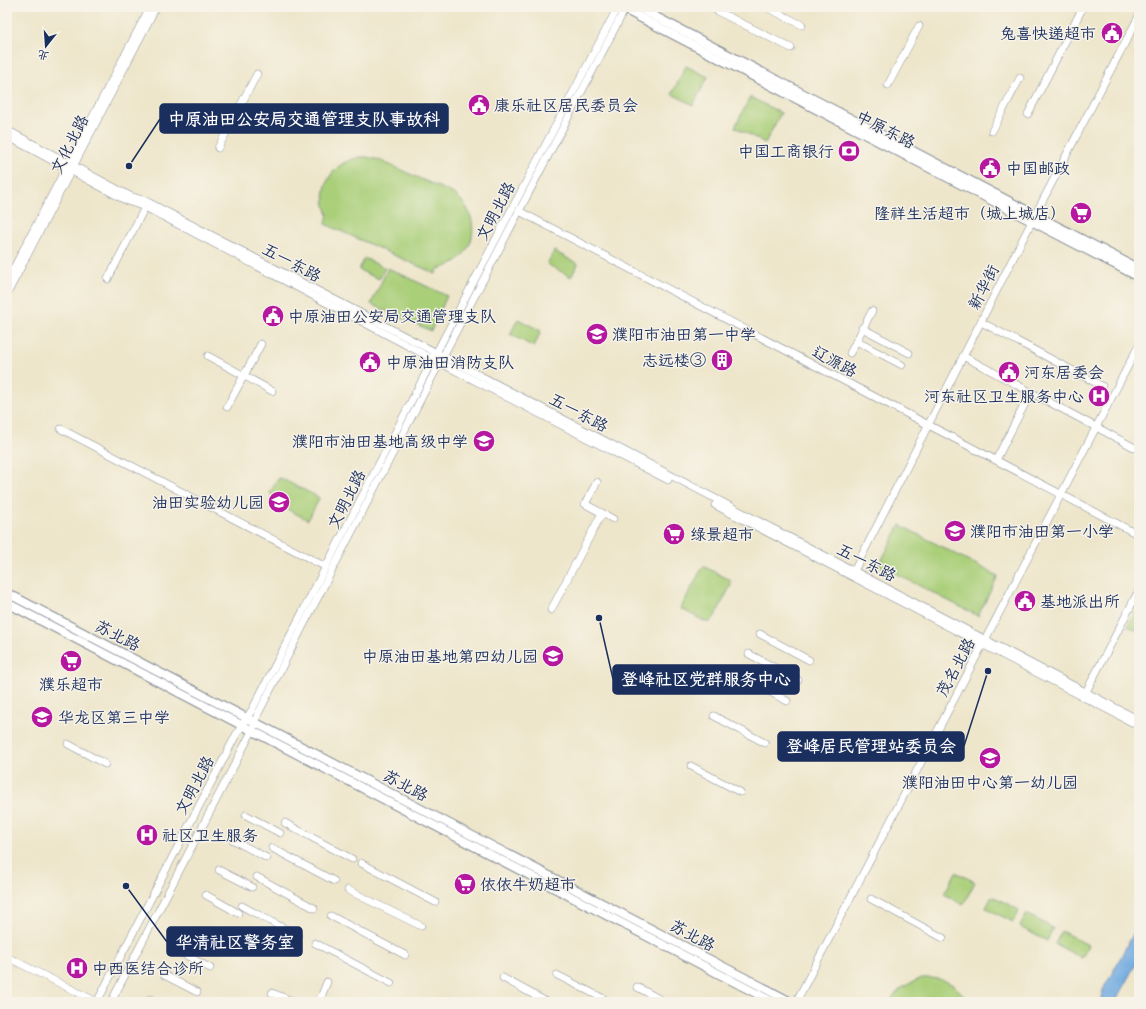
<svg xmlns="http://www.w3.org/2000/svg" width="1146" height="1009" viewBox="0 0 1146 1009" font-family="'Indie Flower','LXGW WenKai TC',sans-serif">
<rect width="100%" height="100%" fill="#f7f3e8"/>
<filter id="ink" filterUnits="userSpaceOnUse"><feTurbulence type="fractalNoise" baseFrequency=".025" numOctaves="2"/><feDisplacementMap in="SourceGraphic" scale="8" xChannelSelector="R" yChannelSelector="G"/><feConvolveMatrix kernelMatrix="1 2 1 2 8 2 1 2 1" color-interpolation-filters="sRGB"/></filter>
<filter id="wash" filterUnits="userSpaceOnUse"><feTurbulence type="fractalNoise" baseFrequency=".012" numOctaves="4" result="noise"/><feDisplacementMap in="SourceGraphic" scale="16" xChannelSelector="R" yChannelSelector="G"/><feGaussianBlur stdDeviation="0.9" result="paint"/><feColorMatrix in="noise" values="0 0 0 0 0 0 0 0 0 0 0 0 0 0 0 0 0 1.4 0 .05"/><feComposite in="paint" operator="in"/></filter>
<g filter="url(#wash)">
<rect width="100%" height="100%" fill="#eee6cb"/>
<!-- green -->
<g fill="#aacf79" stroke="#627f6c">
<path d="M686 66 708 77 693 105 672 94Z"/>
<path d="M750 97 781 113 765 143 735 127Z"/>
<path d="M361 157H367L379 160 454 194C485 217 476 261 438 269L436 274 325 224 328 215C317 188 331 162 361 157Z"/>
<path d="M554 251 578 264 571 277 547 264Z"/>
<path d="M364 258 385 268 379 279 359 270Z"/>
<path d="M388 268 447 296 431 331 371 304Z"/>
<path d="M518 319 541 331 534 347 510 334Z"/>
<path d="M280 478 316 496 319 498 318 501 308 520 273 502 272 495 270 493 277 480Z"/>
<path d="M900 525 998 576 978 616 879 565Z"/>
<path d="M703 566 730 580 731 585 714 618 710 622H706L681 609 682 606Z"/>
<path d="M1139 604V632L1128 626Z"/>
<path d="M956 872 975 882 963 905 944 894Z"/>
<path d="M992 896 1019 910 1013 922 986 908Z"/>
<path d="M1026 914 1053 928 1047 941 1020 927Z"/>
<path d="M1061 931 1088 945 1082 958 1055 944Z"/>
<path d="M922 978C943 977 957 983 967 1002H890C896 989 910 983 922 978Z"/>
</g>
<!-- water -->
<path fill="#71aae0" stroke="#466c9f" d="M1139 923V958L1118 996 1116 1002H1100L1103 990Z"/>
</g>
<g filter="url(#ink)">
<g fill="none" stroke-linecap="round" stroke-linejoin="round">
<!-- minor casing -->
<g stroke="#848a94" stroke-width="8">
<g id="minor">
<path d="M766 7 802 25"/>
<path d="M717 11 791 48"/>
<path d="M888 85 919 26"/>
<path d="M1028 114 1083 7"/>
<path d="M7 130 130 196 146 201 1139 720"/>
<path d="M992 131 1020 78"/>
<path d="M7 136 127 201 145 207 433 359 668 480"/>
<path d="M218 148 257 74"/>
<path d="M519 211 1139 535"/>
<path d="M108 279 145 207"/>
<path d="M7 281 150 7"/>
<path d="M7 294 156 7"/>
<path d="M981 322 1102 386"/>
<path d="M862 328 909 353"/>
<path d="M856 341 902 365"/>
<path d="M850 353 872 311"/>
<path d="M208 356 272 391"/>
<path d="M963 356 1139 450"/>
<path d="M227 407 261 344"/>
<path d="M61 429 326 567"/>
<path d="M996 460 1031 392"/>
<path d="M597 482 585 504 613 519"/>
<path d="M715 505 1139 726"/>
<path d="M854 571 1032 221 1139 16"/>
<path d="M551 610 602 513"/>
<path d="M760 634 809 660"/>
<path d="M749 654 798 680"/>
<path d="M738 675 787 701"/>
<path d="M1086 692 1139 590"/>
<path d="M714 716 765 743"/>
<path d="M68 744 105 764"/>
<path d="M691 766 740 792"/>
<path d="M246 815 280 833"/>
<path d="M285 823 352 859"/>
<path d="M233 840 267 858"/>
<path d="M272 848 334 881"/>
<path d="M361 863 435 902"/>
<path d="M219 870 252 887"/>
<path d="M257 877 314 908"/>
<path d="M348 890 421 926"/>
<path d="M206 895 238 913"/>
<path d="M871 899 943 938"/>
<path d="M242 906 298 936"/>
<path d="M331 916 405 955"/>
<path d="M315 943 391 983"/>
<path d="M176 950 210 968"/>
<path d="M7 957 97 1002"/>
<path d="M164 975 197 992"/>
<path d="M557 975 610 1002"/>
<path d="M503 978 545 1001"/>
<path d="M637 987 665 1002"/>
<path d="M272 993 295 1002"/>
<path d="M150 999 155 1002"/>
<path d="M97 1002 236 735 252 710 433 359 618 7"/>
<path d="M111 1002 252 731 258 714 302 628 440 362 626 7"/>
<path d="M319 1002 327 982"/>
<path d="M796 1002 1139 345"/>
</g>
</g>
<!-- major casing -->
<g stroke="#848a94" stroke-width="10">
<g id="major">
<path d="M620 7 1139 277"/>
<path d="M637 7 1139 269"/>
<path d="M7 593 791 1002"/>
<path d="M7 603 773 1002"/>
</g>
</g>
<!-- minor -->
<use href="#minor" stroke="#fff" stroke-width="7"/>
<!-- major -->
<use href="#major" stroke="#fff" stroke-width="8"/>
</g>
</g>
<!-- icons -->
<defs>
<g id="civic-disc" transform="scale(1.15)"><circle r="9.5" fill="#b5179e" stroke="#f7f3e8"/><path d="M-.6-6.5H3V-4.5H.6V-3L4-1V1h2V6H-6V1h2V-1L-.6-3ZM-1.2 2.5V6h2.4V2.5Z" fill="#fff"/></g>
<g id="bank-disc" transform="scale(1.15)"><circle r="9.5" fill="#b5179e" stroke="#f7f3e8"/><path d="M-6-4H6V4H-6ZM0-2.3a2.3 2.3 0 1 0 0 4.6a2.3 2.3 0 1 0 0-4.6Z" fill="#fff"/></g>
<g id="supermarket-disc" transform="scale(1.15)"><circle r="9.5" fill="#b5179e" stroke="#f7f3e8"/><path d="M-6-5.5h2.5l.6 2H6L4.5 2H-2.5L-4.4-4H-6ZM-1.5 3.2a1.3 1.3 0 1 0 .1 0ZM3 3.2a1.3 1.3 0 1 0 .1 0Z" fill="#fff"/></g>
<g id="school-disc" transform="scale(1.15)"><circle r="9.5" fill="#b5179e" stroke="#f7f3e8"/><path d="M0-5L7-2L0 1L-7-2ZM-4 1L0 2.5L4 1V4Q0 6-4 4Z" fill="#fff"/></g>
<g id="building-disc" transform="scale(1.15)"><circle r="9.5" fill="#b5179e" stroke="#f7f3e8"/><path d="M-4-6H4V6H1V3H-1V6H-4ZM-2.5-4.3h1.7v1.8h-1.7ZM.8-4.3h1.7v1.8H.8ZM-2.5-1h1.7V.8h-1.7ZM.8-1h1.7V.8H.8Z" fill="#fff"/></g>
<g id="hospital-disc" transform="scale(1.15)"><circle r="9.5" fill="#b5179e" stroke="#f7f3e8"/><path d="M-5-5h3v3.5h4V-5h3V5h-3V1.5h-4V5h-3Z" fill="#fff"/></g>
</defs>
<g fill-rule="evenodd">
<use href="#civic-disc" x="1112" y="33"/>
<use href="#civic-disc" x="479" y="105"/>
<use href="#bank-disc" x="849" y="151"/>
<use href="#civic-disc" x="990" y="168"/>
<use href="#supermarket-disc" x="1081" y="213"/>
<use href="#civic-disc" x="273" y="316"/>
<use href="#school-disc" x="597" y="334"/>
<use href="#building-disc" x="722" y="360"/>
<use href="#civic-disc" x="370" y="362"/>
<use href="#civic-disc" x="1009" y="372"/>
<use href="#hospital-disc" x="1099" y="396"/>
<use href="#school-disc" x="484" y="441"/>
<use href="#school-disc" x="279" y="502"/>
<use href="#school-disc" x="955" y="531"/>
<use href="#supermarket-disc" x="674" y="534"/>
<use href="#civic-disc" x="1025" y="601"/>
<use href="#school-disc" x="553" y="656"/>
<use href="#supermarket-disc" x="71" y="661"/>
<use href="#school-disc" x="42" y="717"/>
<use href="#school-disc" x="990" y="758"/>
<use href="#hospital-disc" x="147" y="835"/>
<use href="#supermarket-disc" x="465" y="884"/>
<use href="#hospital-disc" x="77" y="968"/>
</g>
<g text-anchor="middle" stroke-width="3" stroke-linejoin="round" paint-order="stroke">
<!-- poi labels -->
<g font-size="16" fill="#1b2f5e" stroke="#f7f3e8" text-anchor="start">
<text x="1096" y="39" text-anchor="end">兔喜快递超市</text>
<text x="494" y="111">康乐社区居民委员会</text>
<text x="834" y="157" text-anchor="end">中国工商银行</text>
<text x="1006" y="174">中国邮政</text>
<text x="1066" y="219" text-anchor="end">隆祥生活超市（城上城店）</text>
<text x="288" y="322">中原油田公安局交通管理支队</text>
<text x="612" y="340">濮阳市油田第一中学</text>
<text x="706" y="366" text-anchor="end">志远楼③</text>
<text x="386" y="368">中原油田消防支队</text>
<text x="1024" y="378">河东居委会</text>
<text x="1084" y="402" text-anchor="end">河东社区卫生服务中心</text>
<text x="468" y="447" text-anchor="end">濮阳市油田基地高级中学</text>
<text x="264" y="508" text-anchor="end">油田实验幼儿园</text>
<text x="970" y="537">濮阳市油田第一小学</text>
<text x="690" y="540">绿景超市</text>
<text x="1040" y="607">基地派出所</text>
<text x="538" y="662" text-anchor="end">中原油田基地第四幼儿园</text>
<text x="71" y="690" text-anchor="middle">濮乐超市</text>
<text x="58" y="723">华龙区第三中学</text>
<text x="990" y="788" text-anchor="middle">濮阳油田中心第一幼儿园</text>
<text x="162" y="841">社区卫生服务</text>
<text x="480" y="890">依依牛奶超市</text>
<text x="92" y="974">中西医结合诊所</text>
</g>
<!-- street labels -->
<g font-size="16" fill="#1b2f5e" stroke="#f7f3e8">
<text transform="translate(886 129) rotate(27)" y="6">中原东路</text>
<text transform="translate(69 144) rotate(-63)" y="6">文化北路</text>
<text transform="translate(495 211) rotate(-62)" y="6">文明北路</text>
<text transform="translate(292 262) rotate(28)" y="6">五一东路</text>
<text transform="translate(983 287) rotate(-63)" y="6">新华街</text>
<text transform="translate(835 361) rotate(28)" y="6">辽源路</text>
<text transform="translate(579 412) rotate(28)" y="6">五一东路</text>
<text transform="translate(346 499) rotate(-63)" y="6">文明北路</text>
<text transform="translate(867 562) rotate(27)" y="6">五一东路</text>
<text transform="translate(118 635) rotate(27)" y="6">苏北路</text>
<text transform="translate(955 667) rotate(-62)" y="6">茂名北路</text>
<text transform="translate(194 785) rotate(-62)" y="6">文明北路</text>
<text transform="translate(406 785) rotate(28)" y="6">苏北路</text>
<text transform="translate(693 935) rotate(28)" y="6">苏北路</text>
</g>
</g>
<!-- callouts -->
<path fill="none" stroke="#1b2f5e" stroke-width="1.5" d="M129 166L160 119M599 618L613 679M988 671L964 746M126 886L167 942"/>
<g fill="#1b2f5e" stroke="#f7f3e8" stroke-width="1.5">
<circle cx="129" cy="166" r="4"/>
<circle cx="599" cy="618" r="4"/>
<circle cx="988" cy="671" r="4"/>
<circle cx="126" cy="886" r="4"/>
</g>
<g fill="#1b2f5e" stroke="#1b2f5e" stroke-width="1.5">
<rect x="160" y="104" width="288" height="29" rx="4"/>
<rect x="613" y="665" width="186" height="29" rx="4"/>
<rect x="778" y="732" width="186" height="29" rx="4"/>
<rect x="167" y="927" width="135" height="29" rx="4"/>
</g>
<g font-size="17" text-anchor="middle" font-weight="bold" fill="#fff">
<text x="304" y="125">中原油田公安局交通管理支队事故科</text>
<text x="706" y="685">登峰社区党群服务中心</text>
<text x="871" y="752">登峰居民管理站委员会</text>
<text x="235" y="948">华清社区警务室</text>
</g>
<!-- margin -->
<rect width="1146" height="1009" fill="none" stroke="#f7f3e8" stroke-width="24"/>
<!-- north arrow -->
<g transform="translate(46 46) rotate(197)" stroke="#f7f3e8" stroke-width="3" paint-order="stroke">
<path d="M0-3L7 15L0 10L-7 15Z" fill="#1b2f5e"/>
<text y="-6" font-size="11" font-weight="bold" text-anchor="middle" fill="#1b2f5e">北</text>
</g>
</svg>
